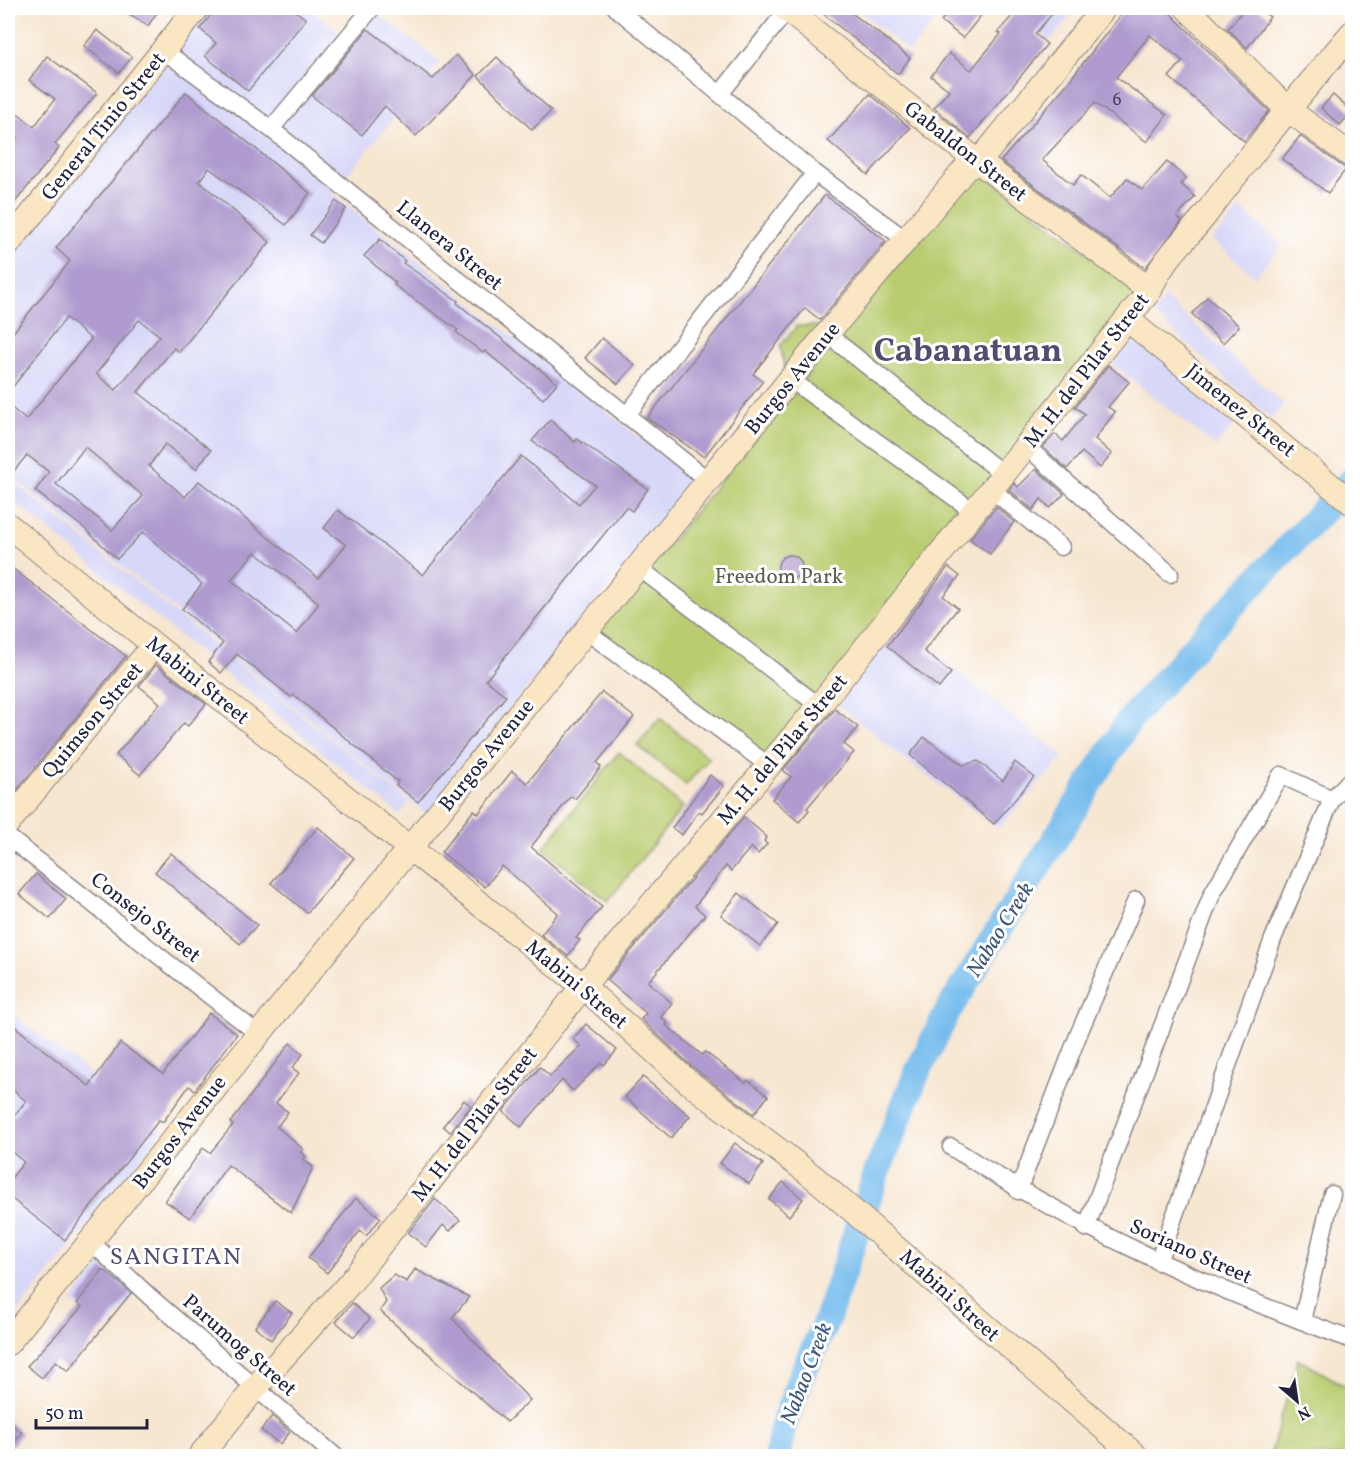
<svg xmlns="http://www.w3.org/2000/svg" width="1360" height="1464" viewBox="0 0 1360 1464" font-family="Vollkorn,serif">
<rect width="100%" height="100%" fill="#fff"/>
<filter id="ink" filterUnits="userSpaceOnUse"><feTurbulence type="fractalNoise" baseFrequency=".0167" numOctaves="2"/><feDisplacementMap in="SourceGraphic" scale="12" xChannelSelector="R" yChannelSelector="G"/><feConvolveMatrix kernelMatrix="1 2 1 2 8 2 1 2 1" color-interpolation-filters="sRGB"/></filter>
<filter id="wash" filterUnits="userSpaceOnUse"><feTurbulence type="fractalNoise" baseFrequency=".008" numOctaves="4" result="noise"/><feDisplacementMap in="SourceGraphic" scale="24" xChannelSelector="R" yChannelSelector="G"/><feGaussianBlur stdDeviation="1.35" result="paint"/><feColorMatrix in="noise" values="0 0 0 0 0 0 0 0 0 0 0 0 0 0 0 0 0 1.4 0 .05"/><feComposite in="paint" operator="in"/></filter>
<g filter="url(#wash)">
<rect width="100%" height="100%" fill="#f7e6d0"/>
<!-- built -->
<g fill="#d7d7f8">
<path d="M198 8H310L347 38 371 9 441 62 332 193 693 480 426 814 17 481 8 492V244Z"/>
<path d="M855 8H946L909 52Z"/>
<path d="M1006 8H1076L1050 41Z"/>
<path d="M1240 208 1282 245 1255 277 1212 240Z"/>
<path d="M1165 298 1284 404 1271 419 1153 313Z"/>
<path d="M1132 335 1238 419 1216 447 1110 362Z"/>
<path d="M17 485 410 803 400 815 8 497Z"/>
<path d="M899 625 1064 757 998 828 907 761 835 702Z"/>
<path d="M10 1013 164 1130 8 1324V1017Z"/>
<path d="M102 1264 137 1291 106 1330 71 1302Z"/>
</g>
<!-- green -->
<g fill="#b9cc70" stroke="#6e7756" stroke-width="1.5">
<path d="M976 168 1142 295 767 760 598 631Z"/>
<path d="M797 326H822L786 371 780 346Z"/>
<path d="M660 718 709 758 686 785 637 745Z"/>
<path d="M619 752 683 807 608 901 543 849Z"/>
<path d="M1298 1359 1352 1390V1456H1270Z"/>
</g>
<g fill="none" stroke-linecap="round" stroke-linejoin="round">
<!-- river -->
<path stroke="#75bced" stroke-width="27" d="M778 1456 782 1430 800 1379 827 1319 876 1175 916 1075 948 1011 1130 719 1215 624 1352 480"/>
</g>
<g id="blocks">
<!-- building -->
<g fill="#af9bcf" fill-rule="evenodd">
<path d="M120 8H160L148 26Z"/>
<path d="M216 8H291L306 19 248 91 205 56 216 43 200 29Z"/>
<path d="M816 8H856L852 13 910 58 898 74Z"/>
<path d="M951 8H987L963 38 941 21Z"/>
<path d="M1019 8H1057L1035 34 1047 44 970 138 934 108 949 90 931 76 949 53 971 70 1001 34 998 32Z"/>
<path d="M1126 8H1165L1269 111 1244 141 1169 77 1183 61 1150 35 1116 77 1167 115 1147 142 1095 103 1042 160 1073 185 1081 175 1110 198 1127 178 1142 190 1167 162 1186 178 1181 184 1195 197 1177 217 1182 221 1145 268 1001 161 1066 85Z"/>
<path d="M1245 8H1257L1270 17 1247 48 1228 29Z"/>
<path d="M368 29 433 79 456 55 476 75 416 136 385 106 362 135 312 96Z"/>
<path d="M97 30 132 57 119 73 84 46Z"/>
<path d="M47 56 97 93 55 144 59 148 8 211V149L17 138 8 128 19 114 34 127 55 99 29 80Z"/>
<path d="M497 57 551 111 532 130 478 76Z"/>
<path d="M186 92 310 193 286 225 209 168 199 181 270 242 179 352 174 348 138 392 211 450 196 469 165 444 149 466 185 497 199 481 318 578 346 545 324 528 338 510 423 575 521 456 579 504 595 485 532 441 550 420 575 442 577 439 648 489 632 511 626 507 486 680 506 696 418 802 396 785 398 782 294 695 291 697 237 654 221 673 208 662 223 643 182 609 202 584 143 532 117 559 84 528 35 491 49 472 27 455 8 478V405L26 420 91 339 66 318 8 393V339L70 261 56 248ZM139 320 160 336 116 390 96 374ZM85 447 143 496 112 530 56 484ZM255 552 319 603 297 634 231 580Z"/>
<path d="M870 94 910 128 868 175 828 141Z"/>
<path d="M1333 95 1352 112 1340 125 1321 108Z"/>
<path d="M1300 136 1346 169 1328 193 1282 159Z"/>
<path d="M825 195 886 241 820 320 805 308 753 374 763 381 704 457 647 418Z"/>
<path d="M336 201 346 209 321 243 310 235Z"/>
<path d="M380 239 405 261 403 263 458 301 457 303 557 383 543 399 485 351 483 353 456 332 458 330 394 285 396 283 364 256Z"/>
<path d="M1207 297 1239 326 1223 343 1192 314Z"/>
<path d="M602 338 635 365 618 384 585 358Z"/>
<path d="M1108 365 1129 382 1108 407 1115 412 1095 439 1112 454 1100 468 1082 452 1067 469 1043 447 1055 434 1063 441 1085 414 1075 407Z"/>
<path d="M1036 469 1064 494 1050 508 1041 499 1033 510 1009 490 1014 483 1018 487Z"/>
<path d="M996 507 1014 522 990 554 970 539Z"/>
<circle cx="790" cy="567" r="12"/>
<path d="M8 565 126 656 8 801Z"/>
<path d="M948 567 960 576 943 596 958 608 924 651 951 673 939 688 887 646Z"/>
<path d="M156 665 206 704 188 726 184 723 140 775 116 755 160 703 139 686Z"/>
<path d="M602 692 634 717 597 763 601 767 575 799 571 796 531 847 602 907 576 938 580 940 568 956 541 935 558 913 502 866 485 887 441 852 474 810 478 814 512 771 527 783Z"/>
<path d="M835 709 858 727 844 744 854 752 807 808 809 810 799 822 772 799 791 777 783 770Z"/>
<path d="M924 737 963 765 978 761 1003 781 1015 762 1034 777 994 824 910 755Z"/>
<path d="M710 775 724 786 702 813 699 811 682 835 672 828Z"/>
<path d="M744 817 767 837 764 841 767 844 758 854 751 847 731 871 726 866 695 906 705 915 648 982 672 1003 661 1017 668 1023 666 1025 702 1055 705 1052 746 1083 748 1080 768 1096 754 1114 690 1065 641 1019 646 1013 607 980Z"/>
<path d="M318 827 354 858 307 913 271 883Z"/>
<path d="M171 853 257 925 240 944 155 872Z"/>
<path d="M36 874 66 899 50 919 19 894Z"/>
<path d="M739 893 778 924 760 946 721 915Z"/>
<path d="M209 1013 237 1034 195 1090 189 1086 163 1122 159 1120 65 1240 8 1196V1182L24 1162 8 1149V1123L26 1101 8 1086V1021L89 1086 120 1043 163 1074Z"/>
<path d="M586 1024 617 1050 604 1065 601 1063 573 1091 562 1080 521 1127 503 1111 540 1067 550 1076 581 1046 573 1039Z"/>
<path d="M290 1043 303 1054 292 1068 299 1073 276 1103 288 1112 277 1127 303 1149 301 1152 306 1156 303 1159 313 1167 291 1213 228 1165 190 1218 165 1201 203 1148 210 1153 233 1125 230 1123Z"/>
<path d="M643 1077 690 1116 671 1138 625 1097Z"/>
<path d="M464 1100 471 1106 450 1132 443 1126Z"/>
<path d="M735 1143 763 1164 749 1184 720 1163Z"/>
<path d="M783 1182 803 1199 789 1216 769 1199Z"/>
<path d="M356 1198 381 1218 366 1236 360 1231 327 1273 308 1258Z"/>
<path d="M435 1199 460 1220 450 1231 443 1225 426 1247 408 1233Z"/>
<path d="M103 1269 131 1293 68 1371 56 1361 42 1378 27 1366 82 1307 77 1303Z"/>
<path d="M415 1269 469 1297 452 1318 530 1400 507 1422 380 1311 386 1302 379 1288 394 1275 407 1282Z"/>
<path d="M275 1301 292 1313 271 1340 255 1327Z"/>
<path d="M352 1303 370 1319 354 1337 336 1322Z"/>
<path d="M272 1416 290 1432 280 1444 261 1430Z"/>
<path d="M8 1421 22 1433 8 1450Z"/>
</g>
</g>
</g>
<g filter="url(#ink)">
<use href="#blocks" fill-opacity="0" stroke="#8c8486" stroke-width="1.5"/>
<g fill="none" stroke-linecap="round" stroke-linejoin="round">
<!-- street casing -->
<g stroke="#8c8486" stroke-width="19">
<g id="street">
<path d="M616 8 815 173 906 240"/>
<path d="M164 51 271 129 705 478"/>
<path d="M720 94 789 8"/>
<path d="M271 129 372 8"/>
<path d="M827 334 1003 474"/>
<path d="M790 379 973 511"/>
<path d="M626 416 815 173"/>
<path d="M1026 446 1170 574"/>
<path d="M991 489 1061 547"/>
<path d="M638 567 819 706"/>
<path d="M586 631 768 765"/>
<path d="M8 837 257 1033"/>
<path d="M951 1147C1080 1231 1209 1287 1352 1340"/>
<path d="M1018 1191 1079 1033 1136 900"/>
<path d="M1086 1228 1212 894 1281 775 1332 799 1352 778"/>
<path d="M91 1242 150 1297 335 1456"/>
<path d="M1158 1262 1273 939 1332 799"/>
<path d="M1302 1321 1332 1194"/>
</g>
</g>
<!-- secondary casing -->
<g stroke="#8c8486" stroke-width="26">
<g id="secondary">
<path d="M785 8 968 154 1150 290"/>
<path d="M1187 8 1287 109 1352 156"/>
<path d="M8 244 197 8"/>
<path d="M1127 319 1352 503"/>
<path d="M8 525 154 645 583 986 686 1080 815 1178 1136 1456"/>
<path d="M8 823 154 645"/>
<path d="M8 1343 827 334 966 168 979 162 1104 8"/>
<path d="M200 1456 255 1388 350 1283 583 986 819 706 1150 290C1162 259 1186 240 1206 214 1253 151 1302 92 1352 33"/>
</g>
</g>
<!-- street -->
<use href="#street" stroke="#fff" stroke-width="16"/>
<!-- secondary -->
<use href="#secondary" stroke="#fbe6c3" stroke-width="24"/>
</g>
</g>
<g text-anchor="middle" stroke-width="6" stroke-linejoin="round" paint-order="stroke">
<!-- number labels -->
<g font-size="18" fill="#454060">
<text x="1117" y="105">6</text>
</g>
<!-- street labels -->
<g font-size="21" fill="#22223b" stroke="#fff">
<text transform="translate(103 126) rotate(-51)" y="7">General Tinio Street</text>
<text transform="translate(966 151) rotate(38)" y="7">Gabaldon Street</text>
<text transform="translate(450 245) rotate(39)" y="7">Llanera Street</text>
<text transform="translate(1086 370) rotate(-52)" y="7">M. H. del Pilar Street</text>
<text transform="translate(792 378) rotate(-51)" y="7">Burgos Avenue</text>
<text transform="translate(1241 410) rotate(39)" y="7">Jimenez Street</text>
<text transform="translate(198 680) rotate(39)" y="7">Mabini Street</text>
<text transform="translate(92 720) rotate(-50)" y="7">Quimson Street</text>
<text transform="translate(782 749) rotate(-50)" y="7">M. H. del Pilar Street</text>
<text transform="translate(486 755) rotate(-51)" y="7">Burgos Avenue</text>
<text transform="translate(146 917) rotate(38)" y="7">Consejo Street</text>
<text transform="translate(577 984) rotate(40)" y="7">Mabini Street</text>
<text transform="translate(474 1124) rotate(-52)" y="7">M. H. del Pilar Street</text>
<text transform="translate(179 1132) rotate(-52)" y="7">Burgos Avenue</text>
<text transform="translate(1191 1251) rotate(24)" y="7">Soriano Street</text>
<text transform="translate(950 1295) rotate(42)" y="7">Mabini Street</text>
<text transform="translate(240 1345) rotate(41)" y="7">Parumog Street</text>
</g>
<!-- park labels -->
<g font-size="21" fill="#575e4e" stroke="#fff">
<text x="779" y="583">Freedom Park</text>
</g>
<!-- water labels -->
<g font-size="22" font-style="italic" fill="#3f5879" stroke="#fff">
<text transform="translate(999 929) rotate(-58)" y="8">Nabao Creek</text>
<text transform="translate(805 1373) rotate(-69)" y="8">Nabao Creek</text>
</g>
<!-- quarter labels -->
<g font-size="24" letter-spacing="1.5" fill="#534c6f" stroke="#fff">
<text x="176" y="1264">SANGITAN</text>
</g>
<!-- town labels -->
<g font-size="33" font-weight="bold" fill="#534c6f" stroke="#fff">
<text x="968" y="361">Cabanatuan</text>
</g>
</g>
<!-- margin -->
<rect width="1360" height="1464" fill="none" stroke="#fff" stroke-width="30"/>
<!-- north arrow -->
<g transform="translate(1297 1401) rotate(151)" stroke="#ffffff" stroke-width="4.5" paint-order="stroke">
<path d="M0-4.5L10 22L0 15L-10 22Z" fill="#22223b"/>
<text y="-9" font-size="16" font-weight="bold" text-anchor="middle" fill="#22223b">N</text>
</g>
<!-- scale -->
<path d="M36 1419v9h111v-9" fill="none" stroke="#22223b" stroke-width="3"/>
<text x="45" y="1419" font-size="18" fill="#22223b" stroke="#ffffff" stroke-width="4.5" paint-order="stroke">50 m</text>
</svg>
